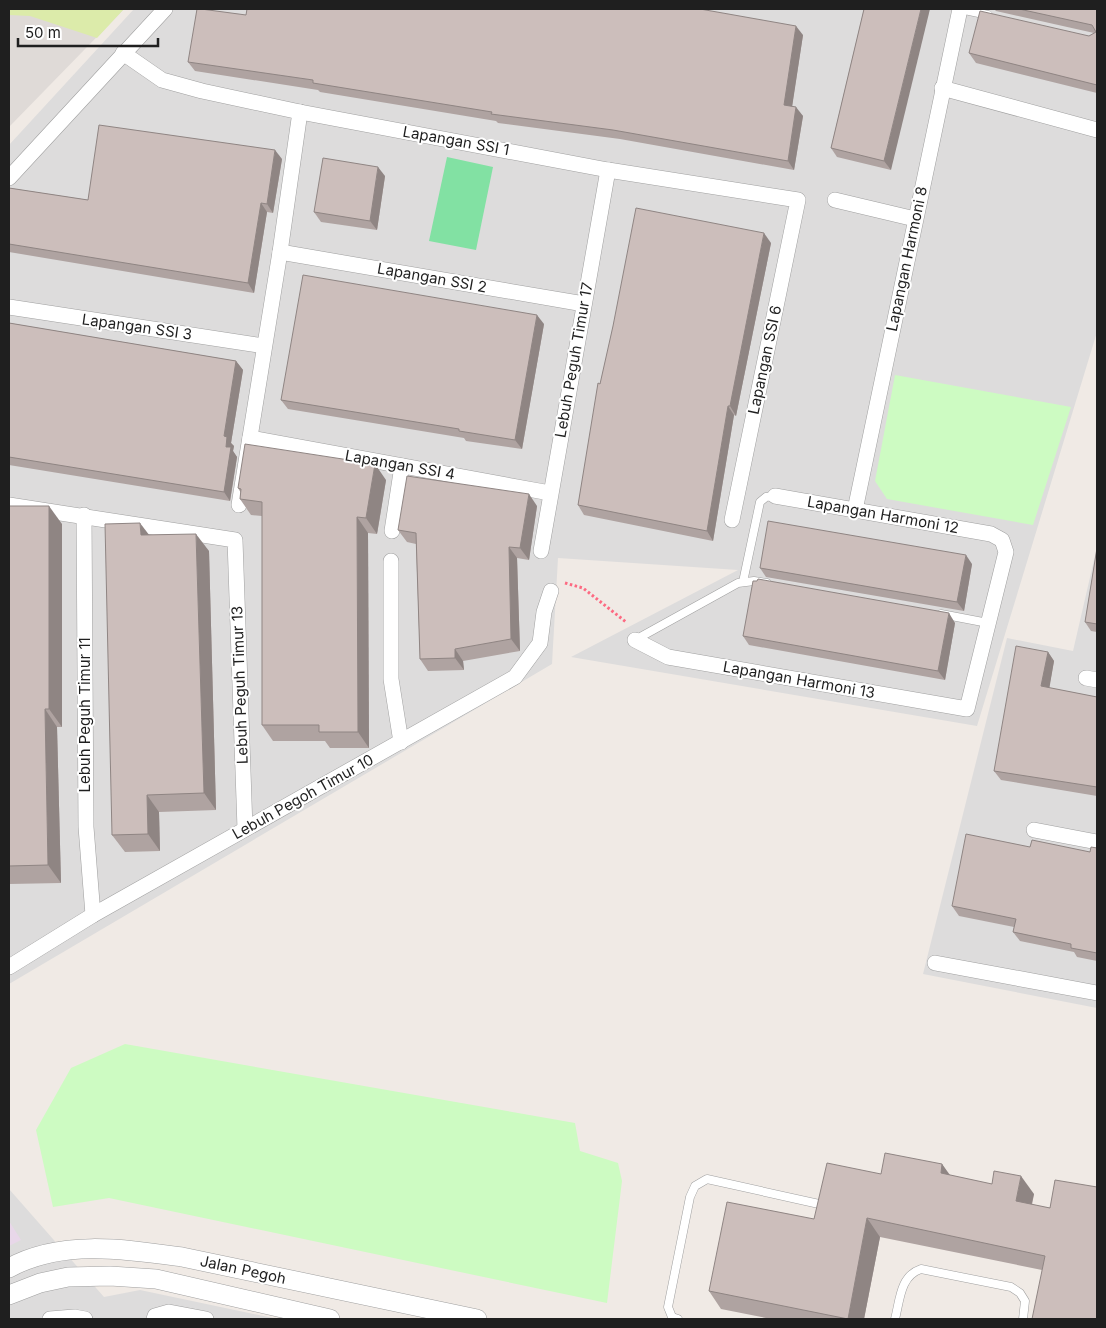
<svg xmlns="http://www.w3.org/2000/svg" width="1106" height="1328" viewBox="0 0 1106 1328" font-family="Inter,sans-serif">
<rect width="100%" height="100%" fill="#f0eae5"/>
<!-- residential -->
<g fill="#dddcdc">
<path d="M134 9H1097V332L977 726 571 657 738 570 558 558 552 664 9 984V145Z"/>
<path d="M1097 547V1008L923 974 1007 638 1073 651Z"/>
<path d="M9 1189 104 1297 140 1290 278 1319H9Z"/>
</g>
<!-- industrial -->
<path fill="#e8d7e9" d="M9 1221 21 1240 9 1246Z"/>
<!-- airport -->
<path fill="#dfdad7" d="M9 9H124L9 127Z"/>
<!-- grass -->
<path fill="#dcebaa" d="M9 9H124L97 38 30 16 9 15Z"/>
<!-- park -->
<g fill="#cdfbc2">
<path d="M895 375 1071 407 1033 525 887 499 875 481Z"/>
<path d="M125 1044 575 1123 580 1151 618 1163 622 1181 607 1303 109 1198 53 1207 36 1130 71 1068Z"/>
</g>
<!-- pitch -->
<path fill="#82e1a3" d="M447 157 493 167 476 250 429 241Z"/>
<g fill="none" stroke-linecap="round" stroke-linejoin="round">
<!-- service casing -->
<g stroke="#a0a0a0" stroke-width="9">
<g id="service">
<path d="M960 9 988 15"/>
<path d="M743 582 760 502 766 497 775 496"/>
<path d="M941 614 988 623"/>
<path d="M635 640 738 583 754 581 767 583"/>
<path d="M678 1319 672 1317 668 1307 690 1197 695 1186 707 1179 819 1204"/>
<path d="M895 1319C900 1300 900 1276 921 1269L1011 1287 1020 1293 1025 1301 1023 1319"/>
</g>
</g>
<!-- minor casing -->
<g stroke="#a0a0a0" stroke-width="16">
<g id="minor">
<path d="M123 53 162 80 202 91 300 112 608 170 798 200 732 520"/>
<path d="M942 88 1097 130"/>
<path d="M9 178 165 9"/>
<path d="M835 200 915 219"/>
<path d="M280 252 584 304"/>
<path d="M9 307 264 346"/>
<path d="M250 438 550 493"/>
<path d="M9 505 235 540 245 829"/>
<path d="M239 505 280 252 300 112"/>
<path d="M855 510 960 9"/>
<path d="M84 515 86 827 93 915"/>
<path d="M392 531 402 466"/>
<path d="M541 551 608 170"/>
<path d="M391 561V679L401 742"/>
<path d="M635 640 668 657 967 709 1006 552 1002 540 991 534 775 496"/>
<path d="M1086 678 1097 680"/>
<path d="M1034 830 1097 842"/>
<path d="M935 963 1097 993"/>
<path d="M9 967 93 915 515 677 540 643 544 612 551 591"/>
<path d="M50 1319 74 1317 85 1319"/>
<path d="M154 1319 155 1316 169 1312 206 1319"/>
</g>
</g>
<!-- tertiary casing -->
<g stroke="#a0a0a0" stroke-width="20">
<g id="tertiary">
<path d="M9 1268C61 1239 125 1249 182 1257L477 1319"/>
<path d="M9 1295 40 1283 68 1277 110 1276 156 1279 330 1319"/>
</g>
</g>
<!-- path -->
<path stroke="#fd6a82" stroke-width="3" stroke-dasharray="2.5 2.5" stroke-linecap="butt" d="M565 583 583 588 626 622"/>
<!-- service -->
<use href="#service" stroke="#fff" stroke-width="8"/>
<!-- minor -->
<use href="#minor" stroke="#fff" stroke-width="15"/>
<!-- tertiary -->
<use href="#tertiary" stroke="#fff" stroke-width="19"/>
</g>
<!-- wall -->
<g fill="#afa3a1">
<path d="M864 9 891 170 837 157 831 148Z"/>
<path d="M994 9H1097V93L976 63 969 53 1089 36 1094 33 996 11Z"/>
<path d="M246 15 803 35 792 106 803 116 794 170 620 139 498 123 496 121 320 92 318 90 195 71 188 62Z"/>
<path d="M282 159 273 213 267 212 254 293 9 252V188L88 200Z"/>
<path d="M385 176 377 230 321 222 314 212Z"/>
<path d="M771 243 736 416 734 415 713 541 584 515 578 505 600 384Z"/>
<path d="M9 323 236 361 243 370 231 443 234 446 233 451 237 457 230 501 9 465Z"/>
<path d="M544 324 522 449 466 441 464 438 288 409 281 400Z"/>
<path d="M386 480 377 534 368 533 369 748H330L325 741H273L262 725V516L251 515 240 499 241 493 238 488Z"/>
<path d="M9 506 62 524V727H57L61 883 9 884Z"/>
<path d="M537 506 529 560 517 558 520 651 463 661 464 670 428 671 420 659 416 544 407 542 398 530Z"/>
<path d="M149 535 209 551 216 810 159 812 160 851 125 852 112 835Z"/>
<path d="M1097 548V632L1091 631 1085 622Z"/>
<path d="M972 564 964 611 766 577 760 568Z"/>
<path d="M757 581 955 623 945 680 749 645 743 636Z"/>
<path d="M1048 652 1054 661 1049 688 1097 697V796L1001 780 994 771Z"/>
<path d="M1030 847 1090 852 1097 848V961L1077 957 1074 952 1020 941 1013 932 1014 927 959 916 952 906Z"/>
<path d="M942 1164 949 1175 1034 1194 1032 1205 1050 1208 1097 1187 1042 1270 880 1237 864 1319H771L721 1309 709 1291 881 1174Z"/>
</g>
<!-- shaded-wall -->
<g fill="#8f8583">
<path d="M921 9H930L891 170 884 161Z"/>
<path d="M796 26 803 35 791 114 784 105Z"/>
<path d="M796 107 803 116 794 170 788 161Z"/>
<path d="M275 150 282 159 273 213 267 204Z"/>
<path d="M378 167 385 176 377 230 370 221Z"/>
<path d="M261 203 267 212 254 293 248 283Z"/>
<path d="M764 233 771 243 736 416 730 406Z"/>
<path d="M537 315 544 324 522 449 515 440Z"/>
<path d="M236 361 243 370 231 443 234 446 233 451 237 457 230 501 224 492 226 447 224 436Z"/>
<path d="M728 406 734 415 713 541 707 531Z"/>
<path d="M375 464 386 480 377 534 366 518Z"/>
<path d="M529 494 537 506 529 560 520 548Z"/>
<path d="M49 506 62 524V727L49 709Z"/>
<path d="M357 517 368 533 369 748 358 732Z"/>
<path d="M140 523 153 540 141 535Z"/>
<path d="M196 534 209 551 216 810 204 793Z"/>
<path d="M509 547 517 558 520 651 511 639Z"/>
<path d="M966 555 972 564 964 611 957 602Z"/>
<path d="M949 613 955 623 945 680 938 671Z"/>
<path d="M455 649 463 661 464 670 455 658Z"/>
<path d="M1048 652 1054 661 1048 696 1041 686Z"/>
<path d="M45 709 57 727 61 883 48 865Z"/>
<path d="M147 795 159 812 160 851 148 834Z"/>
<path d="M942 1164 955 1182 941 1173Z"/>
<path d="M1021 1176 1034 1194 1028 1219 1016 1201Z"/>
<path d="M867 1218 880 1237 864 1319H848Z"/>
</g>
<!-- building -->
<g fill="#ccbebb" stroke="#8f8583">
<path d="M197 9H201L246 15 247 9H700L796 26 784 105 796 107 788 161 613 130 491 114 492 112 313 83V80L188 62Z"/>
<path d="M864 9H921L884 161 831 148Z"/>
<path d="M1019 9H1097V85L969 53 980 11 1089 36 1096 32 1092 25Z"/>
<path d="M99 125 275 150 267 204 261 203 248 283 9 244V188L88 200Z"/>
<path d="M323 158 378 167 370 221 314 212Z"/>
<path d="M636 208 764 233 730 406H728L707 531 578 505 598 383 600 384 613 326Z"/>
<path d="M303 275 537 315 515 440 459 431V429L281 400Z"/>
<path d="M9 323 236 361 224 436 227 437 226 447H231L224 492 9 457Z"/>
<path d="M245 444 375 464 366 518 357 517 358 732H319V725H262V502L240 499 241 489 238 488Z"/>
<path d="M407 476 529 494 520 548 509 547 511 639 455 649V658L420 659 416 533 398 530Z"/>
<path d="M9 506H49V709H45L48 865 9 866Z"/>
<path d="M768 521 966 555 957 602 760 568Z"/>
<path d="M140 523 141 535 196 534 204 793 147 795 148 834 112 835 105 524Z"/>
<path d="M1097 548V624L1085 622Z"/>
<path d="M758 579 949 613 938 671 743 636 753 581H757Z"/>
<path d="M1016 646 1048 652 1041 686 1097 697V787L994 771Z"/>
<path d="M966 834 1030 847 1032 840 1090 852 1091 847 1097 848V953L1071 948V944L1013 932 1016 919 952 906Z"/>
<path d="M885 1153 942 1164 941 1173 992 1184 994 1171 1021 1176 1016 1201 1050 1208 1055 1180 1097 1187V1319H1032L1045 1256 867 1218 848 1319 709 1291 727 1202 814 1219 827 1163 881 1174Z"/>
</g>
<g text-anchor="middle" stroke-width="4" stroke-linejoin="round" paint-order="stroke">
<!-- street labels -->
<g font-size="15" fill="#1f1f1f" stroke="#fff">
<text transform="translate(456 141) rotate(10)" y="5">Lapangan SSI 1</text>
<text transform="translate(907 259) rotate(-78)" y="5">Lapangan Harmoni 8</text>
<text transform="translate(432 278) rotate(10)" y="5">Lapangan SSI 2</text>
<text transform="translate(137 327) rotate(8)" y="5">Lapangan SSI 3</text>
<text transform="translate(574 360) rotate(-80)" y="5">Lebuh Peguh Timur 17</text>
<text transform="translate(765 360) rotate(-78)" y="5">Lapangan SSI 6</text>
<text transform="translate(400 465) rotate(10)" y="5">Lapangan SSI 4</text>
<text transform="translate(883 515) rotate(10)" y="5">Lapangan Harmoni 12</text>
<text transform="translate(799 680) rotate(10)" y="5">Lapangan Harmoni 13</text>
<text transform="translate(240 685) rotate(-92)" y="5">Lebuh Peguh Timur 13</text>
<text transform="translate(85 715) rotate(-90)" y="5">Lebuh Peguh Timur 11</text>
<text transform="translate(303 797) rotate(-29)" y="5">Lebuh Pegoh Timur 10</text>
<text transform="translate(243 1270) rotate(12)" y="5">Jalan Pegoh</text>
</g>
</g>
<!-- border -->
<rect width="1106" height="1328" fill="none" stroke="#1f1f1f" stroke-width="20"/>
<!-- scale -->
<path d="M18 38v8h140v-8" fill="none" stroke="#1f1f1f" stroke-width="2.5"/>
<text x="25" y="38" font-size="15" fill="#1f1f1f" stroke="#ffffff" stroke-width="4" paint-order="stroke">50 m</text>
</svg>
